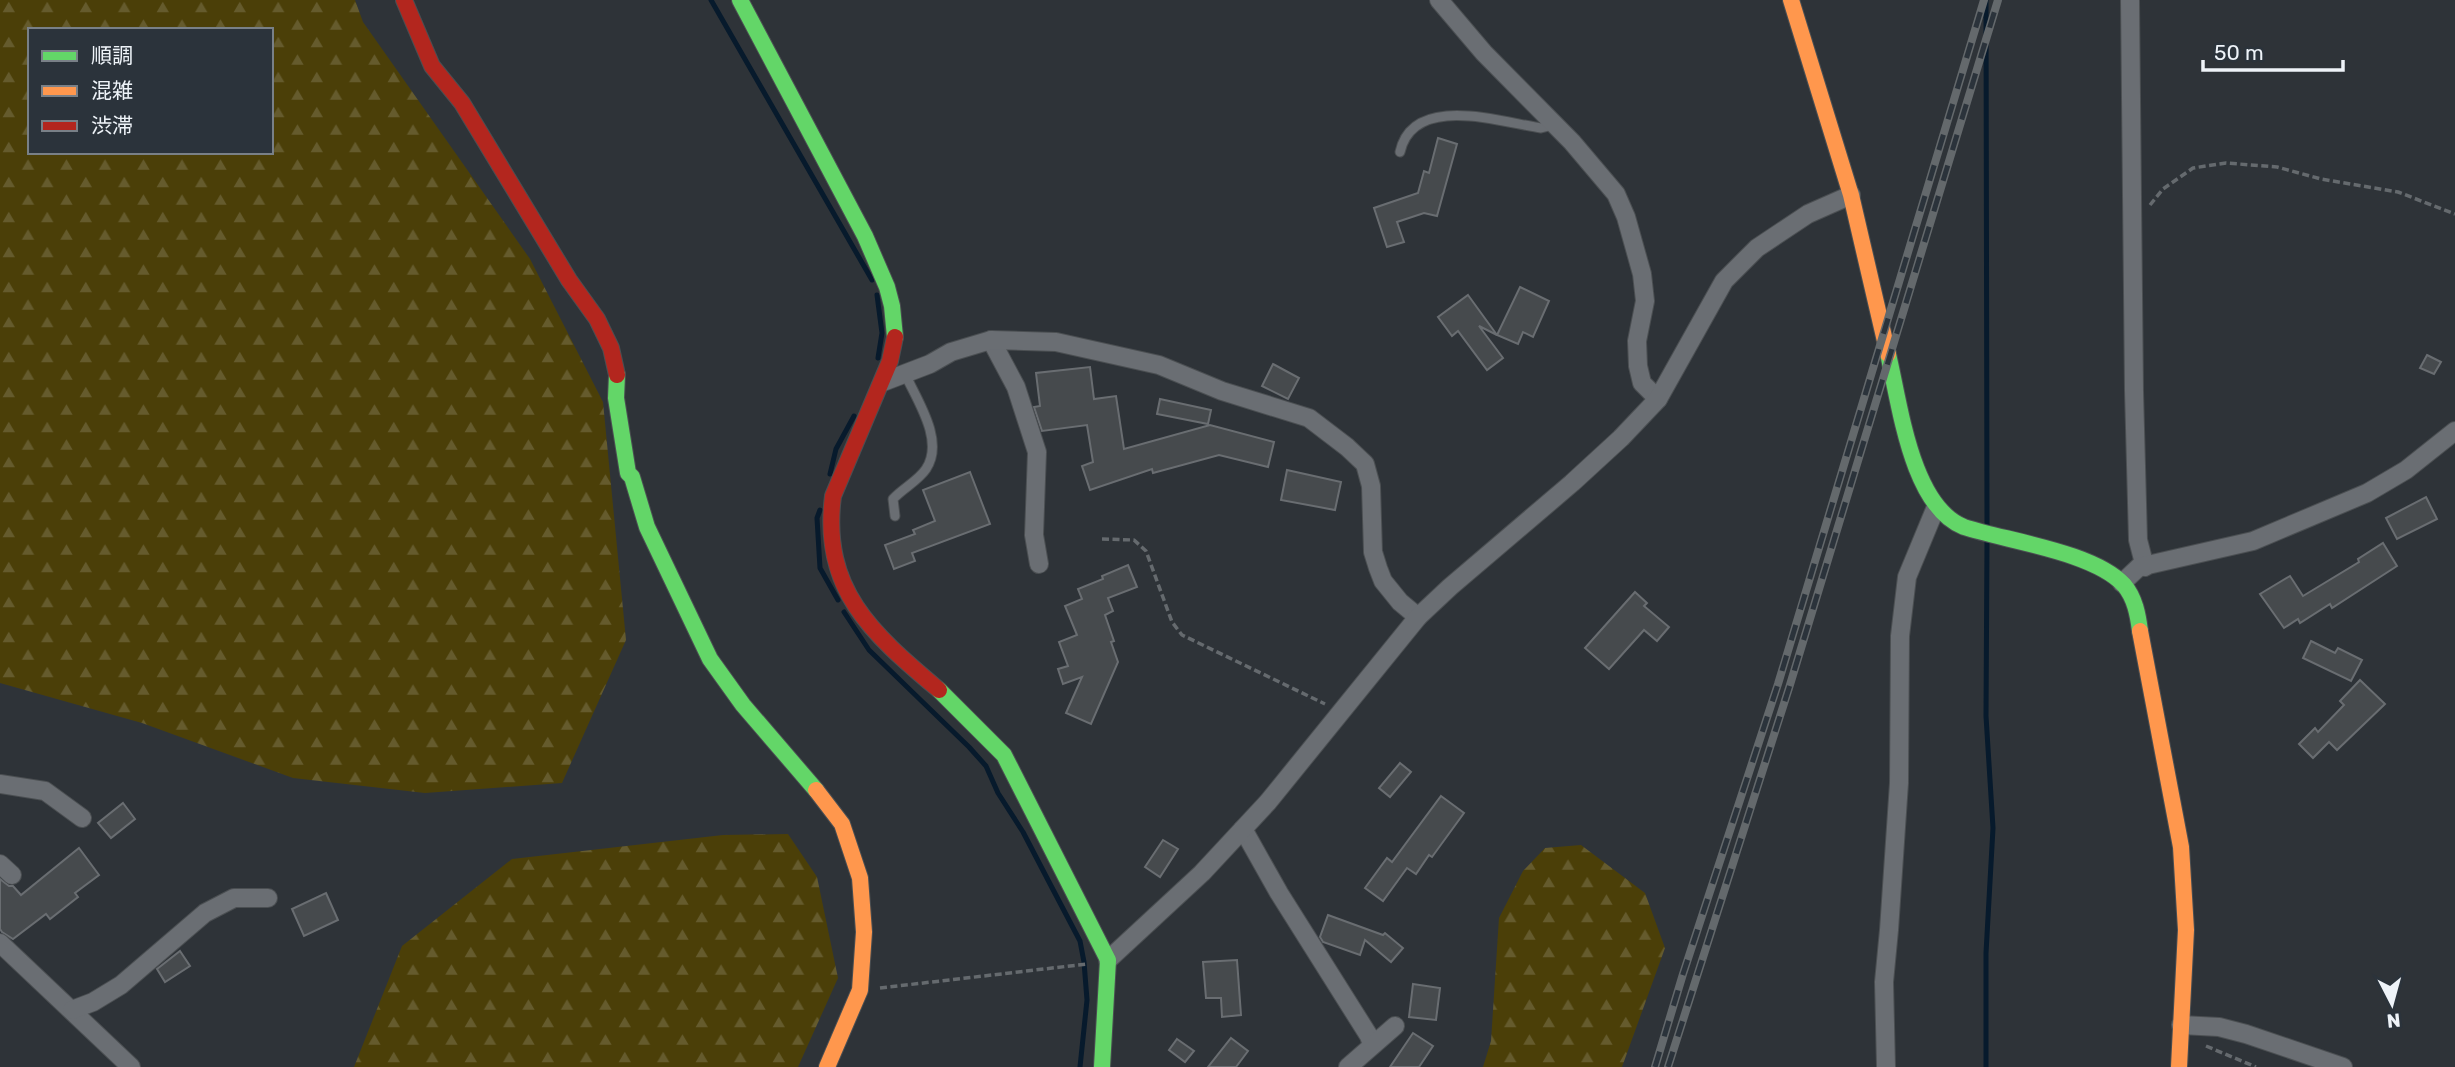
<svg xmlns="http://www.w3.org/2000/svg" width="2455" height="1067" viewBox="0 0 2455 1067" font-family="Rubik,'Noto Sans JP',sans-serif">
<defs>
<pattern id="forest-firs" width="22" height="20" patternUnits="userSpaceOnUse" patternTransform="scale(1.75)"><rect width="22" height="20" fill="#4b3f08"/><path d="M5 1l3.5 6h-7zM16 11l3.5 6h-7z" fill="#655b2d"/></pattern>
</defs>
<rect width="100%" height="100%" fill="#2e3338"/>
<!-- forest -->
<g fill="url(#forest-firs)" fill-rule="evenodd">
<path d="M0 0H355L363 22 530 259 603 402 626 640 562 783 425 793 293 778 142 723 0 683ZM30 30H271V152H30Z"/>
<path d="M788 834 817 877 838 978 798 1067H354L402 946 512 859 723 835Z"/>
<path d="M1581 845 1645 893 1665 948 1622 1067H1483L1491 1041 1499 918 1523 871 1545 848Z"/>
</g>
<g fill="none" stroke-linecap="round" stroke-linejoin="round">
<!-- stream -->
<g stroke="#071a2c" stroke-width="5">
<path d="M711 0 872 280"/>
<path d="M1986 0 1987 525"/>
<path d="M877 295 882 333 878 358"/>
<path d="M830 474 836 449 854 416"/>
<path d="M820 510 817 518 820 568 838 600"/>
<path d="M844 612 869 650 969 747 986 766 998 793 1023 832 1048 880 1080 941 1084 962 1087 1000 1080 1067"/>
<path d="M1986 1067V953L1993 828 1986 716 1987 542"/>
</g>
</g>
<!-- building -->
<g fill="#464a4d" stroke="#696d71" stroke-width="2">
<path d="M1438 138 1457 144 1437 216 1424 213 1397 222 1404 242 1387 247 1374 208 1418 193 1424 171 1429 173Z"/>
<path d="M1520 287 1549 301 1533 337 1523 332 1518 344 1497 335Z"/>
<path d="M1468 295 1497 335 1479 326 1503 358 1487 370 1458 331 1452 336 1438 317Z"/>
<path d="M2427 355 2441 362 2434 374 2420 368Z"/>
<path d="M1273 364 1299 378 1288 399 1262 386Z"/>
<path d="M1090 367 1094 399 1116 396 1124 449 1210 425 1274 442 1268 467 1219 455 1153 473 1152 469 1090 490 1082 466 1093 462 1087 425 1042 431 1034 407 1040 406 1036 373Z"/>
<path d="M1160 399 1211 410 1208 424 1157 414Z"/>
<path d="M1287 470 1341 482 1335 510 1281 500Z"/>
<path d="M970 472 990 524 912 553 915 561 894 569 885 545 915 534 913 530 935 521 923 490Z"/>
<path d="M2426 497 2437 519 2397 539 2386 518Z"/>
<path d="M2383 543 2397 566 2332 608 2330 604 2300 623 2298 619 2284 628 2260 594 2290 576 2303 596 2359 562 2358 559Z"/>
<path d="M1128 565 1137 587 1108 598 1113 611 1105 615 1114 641 1111 642 1118 662 1091 724 1066 713 1082 677 1063 684 1058 669 1068 666 1059 642 1077 635 1065 606 1082 599 1078 589 1103 579 1102 576Z"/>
<path d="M1635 592 1647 603 1644 606 1669 627 1657 641 1644 630 1609 669 1585 648Z"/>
<path d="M2311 641 2335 653 2338 648 2362 660 2351 681 2303 658Z"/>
<path d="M2360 680 2385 704 2337 750 2329 742 2313 758 2299 744 2315 728 2318 732 2344 705 2340 701Z"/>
<path d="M1400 763 1411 772 1390 797 1379 788Z"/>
<path d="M1441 796 1464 813 1432 857 1429 855 1416 874 1407 868 1383 901 1365 888 1387 858 1392 862Z"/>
<path d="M123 803 135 819 111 838 98 823Z"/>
<path d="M1163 840 1178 849 1160 877 1145 867Z"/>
<path d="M79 848 99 875 75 893 78 897 50 919 46 914 13 939 2 932 0 929V879L9 886H13L21 895Z"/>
<path d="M326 893 338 920 304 936 292 909Z"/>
<path d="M1328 915 1383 935 1385 933 1403 948 1391 962 1365 940 1360 955 1323 942 1320 937Z"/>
<path d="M180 951 190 966 165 982 157 969Z"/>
<path d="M1237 960 1241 1015 1222 1017 1221 998H1206L1203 962Z"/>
<path d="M1413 984 1440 988 1436 1020 1409 1017Z"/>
<path d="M1413 1033 1433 1046 1419 1067H1390Z"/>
<path d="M1231 1038 1248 1051 1236 1067H1208Z"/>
<path d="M1177 1039 1194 1051 1185 1062 1169 1050Z"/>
</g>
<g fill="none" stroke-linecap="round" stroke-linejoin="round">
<!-- lane casing -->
<g stroke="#4b4f52" stroke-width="11">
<g id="lane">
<path d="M1400 152C1413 93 1500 122 1541 128L1553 125"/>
<path d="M895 516 893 499C903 488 918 481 926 469 945 441 917 400 905 374"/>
</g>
</g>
<!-- street casing -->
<g stroke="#4b4f52" stroke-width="20">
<g id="street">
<path d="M1439 0 1484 53 1572 142 1616 194 1626 217 1642 274 1645 301 1637 341 1638 366 1642 383 1658 399"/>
<path d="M2130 0 2134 391 2138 540 2145 567"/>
<path d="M991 340 1016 387 1037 452 1034 535 1039 564"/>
<path d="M883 382 930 364 951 352 991 340 1056 342 1159 365 1222 391 1309 418 1347 447 1365 464 1371 486 1373 552 1378 568 1383 581 1400 602 1418 617"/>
<path d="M2122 583 2139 567 2253 541 2367 493 2406 470 2455 431"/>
<path d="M0 784 45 791 82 818"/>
<path d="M1243 829 1279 893 1369 1036 1372 1045"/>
<path d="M0 864 12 875"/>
<path d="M0 943 131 1067"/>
<path d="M1108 960 1202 873 1268 802 1418 617 1450 587 1572 483 1621 438 1658 399 1724 281 1757 248 1808 214 1851 195"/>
<path d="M72 1010 93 1002 121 985 205 913 234 898H268"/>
<path d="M2181 1025 2219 1027 2246 1034 2343 1067"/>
<path d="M1348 1067 1395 1026"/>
<path d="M1886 1067 1884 982 1889 930 1899 783 1900 636 1907 577 1936 507"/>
</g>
</g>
<!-- fast casing -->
<g stroke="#4b4f52" stroke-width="18">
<g id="fast">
<path d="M740 0 865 236 887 287 892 306 895 337"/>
<path d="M1888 354C1900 404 1911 506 1964 527 2007 541 2094 552 2124 585 2135 598 2138 615 2140 631"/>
<path d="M617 375 616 398 628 473 632 477 647 527 710 659 743 705 816 790"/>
<path d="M939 690 1004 755 1108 960 1102 1067"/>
</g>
</g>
<!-- slow casing -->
<g stroke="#4b4f52" stroke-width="18">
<g id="slow">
<path d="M1791 0 1851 195 1888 354"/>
<path d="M2140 631 2181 847 2186 930 2179 1067"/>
<path d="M816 790 842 824 860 878 864 932 860 990 827 1067"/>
</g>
</g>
<!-- jam casing -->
<g stroke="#4b4f52" stroke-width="18">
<g id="jam">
<path d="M404 0 432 66 462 103 569 280 597 319 611 348 617 375"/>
<path d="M895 337 890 361 833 496C821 591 873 634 939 690"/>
</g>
</g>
<!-- path -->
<g stroke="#656a6e" stroke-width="3.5" stroke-dasharray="7 3.5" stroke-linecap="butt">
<path d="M2150 205 2163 189 2193 168 2226 163 2277 167 2321 179 2398 192 2455 214"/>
<path d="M1102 539 1134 540 1146 551 1172 622 1182 635 1325 704"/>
<path d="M880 988 1087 964"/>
<path d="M2206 1046 2256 1067"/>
</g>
<!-- lane -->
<use href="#lane" stroke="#6a6e73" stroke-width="9"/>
<!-- street -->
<use href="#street" stroke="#6a6e73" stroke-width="18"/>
<!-- fast -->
<use href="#fast" stroke="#63d668" stroke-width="16"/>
<!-- slow -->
<use href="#slow" stroke="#ff974d" stroke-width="16"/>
<!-- jam -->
<use href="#jam" stroke="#b3261e" stroke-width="16"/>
<!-- rail casing -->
<g stroke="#64696c" stroke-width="8">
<g id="rail">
<path d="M1655 1067 1683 974 1778 684 1984 0"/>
<path d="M1668 1067 1789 688 1998 0"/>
</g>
</g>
<!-- rail -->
<use href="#rail" stroke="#2b333b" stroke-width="5" stroke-dasharray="16" stroke-linecap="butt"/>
</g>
<!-- legend -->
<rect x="28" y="28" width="245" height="126" fill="#2b333b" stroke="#798087" stroke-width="2"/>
<rect x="42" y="51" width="35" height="10" fill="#63d668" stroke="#798087" stroke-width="2"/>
<text x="91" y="63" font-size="21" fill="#eef3f8">順調</text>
<rect x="42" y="86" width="35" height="10" fill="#ff974d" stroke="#798087" stroke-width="2"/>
<text x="91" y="98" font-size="21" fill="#eef3f8">混雑</text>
<rect x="42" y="121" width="35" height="10" fill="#b3261e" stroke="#798087" stroke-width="2"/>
<text x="91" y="133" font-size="21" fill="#eef3f8">渋滞</text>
<!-- north arrow -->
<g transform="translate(2392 1004) rotate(174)" stroke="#2b333b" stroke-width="5" paint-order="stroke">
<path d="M0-5L12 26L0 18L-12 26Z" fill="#eef3f8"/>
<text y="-10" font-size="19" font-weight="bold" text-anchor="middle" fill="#eef3f8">N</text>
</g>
<!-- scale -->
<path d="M2203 60v10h140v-10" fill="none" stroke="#eef3f8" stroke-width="3.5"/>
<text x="2214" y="60" font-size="21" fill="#eef3f8" stroke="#2b333b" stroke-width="5" paint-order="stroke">50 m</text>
</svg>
